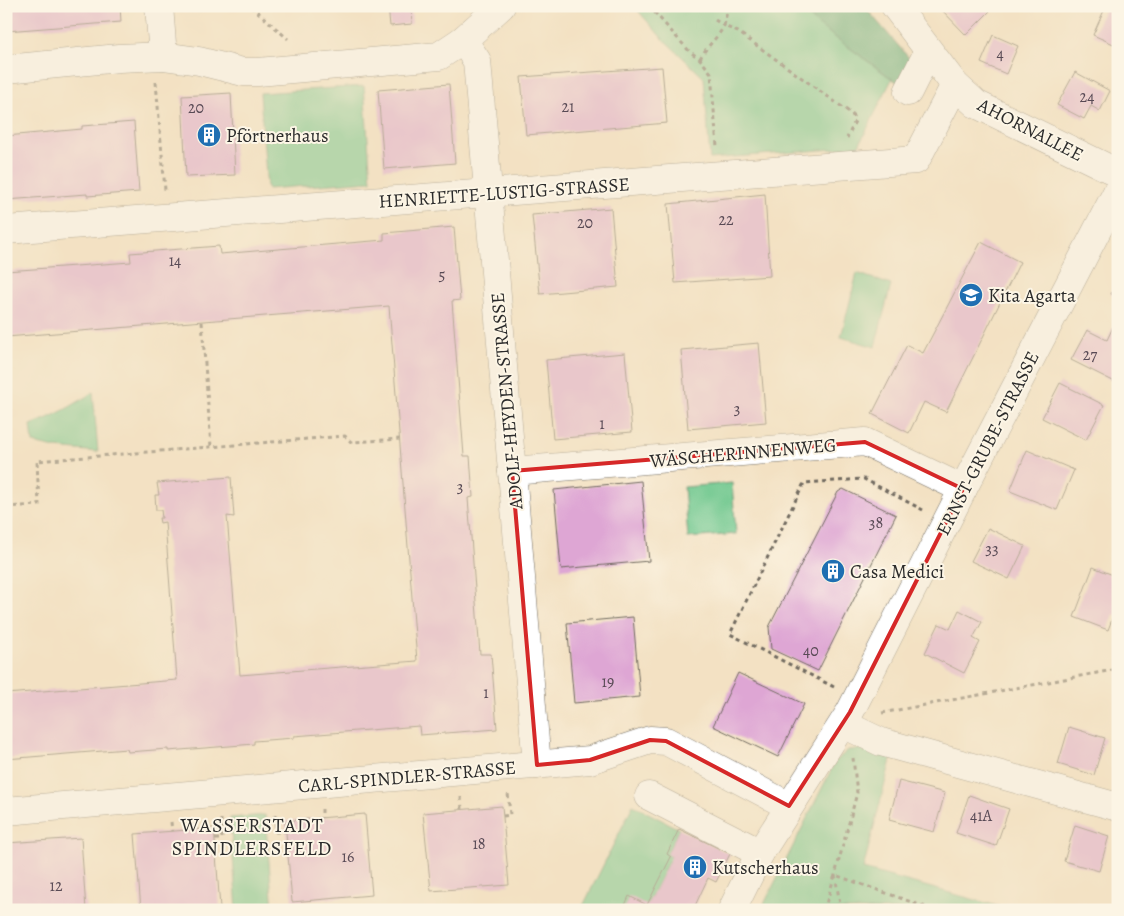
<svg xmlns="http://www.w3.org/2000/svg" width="1124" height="916" viewBox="0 0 1124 916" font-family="Alegreya,serif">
<rect width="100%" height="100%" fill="#fcf5e5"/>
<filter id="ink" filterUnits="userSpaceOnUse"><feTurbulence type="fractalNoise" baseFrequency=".02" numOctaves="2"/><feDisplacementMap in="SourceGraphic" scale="10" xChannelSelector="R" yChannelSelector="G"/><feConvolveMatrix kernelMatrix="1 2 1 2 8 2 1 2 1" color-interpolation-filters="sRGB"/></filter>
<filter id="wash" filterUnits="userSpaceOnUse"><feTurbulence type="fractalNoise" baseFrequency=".0096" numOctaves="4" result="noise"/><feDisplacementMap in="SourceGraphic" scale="20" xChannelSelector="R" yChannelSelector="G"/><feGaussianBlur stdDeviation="1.12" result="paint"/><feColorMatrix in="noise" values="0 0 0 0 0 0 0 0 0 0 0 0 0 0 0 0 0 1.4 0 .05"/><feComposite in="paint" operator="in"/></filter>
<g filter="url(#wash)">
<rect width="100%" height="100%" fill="#f3e1c3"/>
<!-- green -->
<g fill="#6fc88f" stroke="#4d7a5d">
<path d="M634 6H798L821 27 892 79 858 147 710 159 704 78 661 37Z"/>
<path d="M364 86 371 181 267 189 260 93Z"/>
<path d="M857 273 891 285 875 347 841 337Z"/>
<path d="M93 392 98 452 55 448 33 443 31 425C54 416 73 406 93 392Z"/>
<path d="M732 483 736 534 688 538 684 487Z"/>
<path d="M864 749 892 756 863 869 1012 910H761L835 762 848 750Z"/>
<path d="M633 805 679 829 667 854 671 857 647 905 629 897 623 910H581Z"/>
<path d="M265 815 273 909 237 910 230 818Z"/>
</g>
<!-- forest -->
<path fill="#5bac7a" stroke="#436c52" d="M798 6H864L910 59 898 83 821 27Z"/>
<g id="blocks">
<!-- building -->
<g fill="#dea6d4">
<path d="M6 6H120L121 22 6 31Z"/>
<path d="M388 6H411L412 24 390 26Z"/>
<path d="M938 6H995L966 35Z"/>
<path d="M1106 6H1118V46L1093 35Z"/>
<path d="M993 35 1018 46 1006 74 981 63Z"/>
<path d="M662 67 667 123 526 135 521 77Z"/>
<path d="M1075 72 1110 91 1100 111 1091 106 1084 119 1057 105Z"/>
<path d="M449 84 455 163 384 169 378 90Z"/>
<path d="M231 93 235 175 186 177 182 96Z"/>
<path d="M134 122 139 192 87 196V194L6 200V136L82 129V126Z"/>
<path d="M765 194 770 276 675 283 668 204Z"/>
<path d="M611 208 618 287 540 294 532 215Z"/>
<path d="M454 227 460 300 452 301 464 456H470L473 497 468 498 480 654H491L497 729 420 735 419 726 294 736V738L254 741V744L168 751V749L128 752 127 749 6 759V694L177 680 165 522 160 523 159 518H162L161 510H156L155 495H159L157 483 231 477 234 517 227 516 240 675 417 661 389 306 6 337V271L131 262 130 253 219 246 220 254 384 240V233Z"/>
<path d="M981 242 1020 262 946 412 924 402 909 433 872 414 907 345 923 353Z"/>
<path d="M1118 279V297L1111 294Z"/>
<path d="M1113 327 1118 330V376L1115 382 1071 360 1087 330 1107 340Z"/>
<path d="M759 343 766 422 688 429 681 350Z"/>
<path d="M625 353 632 432 553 439 546 360Z"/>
<path d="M1060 383 1104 405 1086 440 1042 418Z"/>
<path d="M1027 450 1074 470 1057 510 1010 491Z"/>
<path d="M641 481 649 561 561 569 554 490Z"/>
<path d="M843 489 896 515 818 671 771 649 769 627 838 492Z"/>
<path d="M988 528 1025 546 1009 579 971 561Z"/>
<path d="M1093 567 1118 577V616L1114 614 1108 630 1074 617Z"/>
<path d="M959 610 982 622 973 638 980 642 964 673 925 653 939 624 950 629Z"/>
<path d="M633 617 640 697 574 703 567 623Z"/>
<path d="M738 673 804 704 778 757 713 726Z"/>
<path d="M1069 727 1105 738 1094 775 1058 764Z"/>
<path d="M899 781 945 793 934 832 889 820Z"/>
<path d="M969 795 1009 809 996 846 956 833Z"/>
<path d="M502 806 509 885 431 891 423 813Z"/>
<path d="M365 814 372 895 292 902 285 821Z"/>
<path d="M1075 825 1109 836 1099 871 1064 861Z"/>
<path d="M214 828 220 908 195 910H141L135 834Z"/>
<path d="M679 829 730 854 716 882 708 878 693 910H623L629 896 647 905 671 857 667 854Z"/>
<path d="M81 838 86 910H6V843Z"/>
</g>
</g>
</g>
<g filter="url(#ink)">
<use href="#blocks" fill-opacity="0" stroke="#716b60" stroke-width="1"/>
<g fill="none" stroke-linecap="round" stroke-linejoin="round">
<!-- minor casing -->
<g stroke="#716b60" stroke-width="29">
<g id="minor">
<path d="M159 6 163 56"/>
<path d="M895 6 955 85 976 104 1118 173"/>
<path d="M463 40 477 61 537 765"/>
<path d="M6 69 119 58 163 56 199 61 243 72H258L439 56 463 40 501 6"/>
<path d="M908 92 928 52"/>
<path d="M6 230 916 160 955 85"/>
<path d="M512 471 865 442 963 489"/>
<path d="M843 724 881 742 1118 807"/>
<path d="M649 796 760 853"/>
<path d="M6 811 590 760 650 740 666 741 789 806"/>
<path d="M732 910 760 853 850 712 963 489 1118 190"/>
</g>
</g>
<!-- path -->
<g stroke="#716b60" stroke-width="3" stroke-dasharray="4 4" stroke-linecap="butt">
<path d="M251 6 288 39"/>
<path d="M649 6 689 51 700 59 711 73 717 147H719"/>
<path d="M728 6 724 26 738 32 852 114 855 121 847 138"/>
<path d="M700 59C706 46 717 39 724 26L715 20"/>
<path d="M156 82 165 190"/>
<path d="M202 322 211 447"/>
<path d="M6 507 39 505 37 461 345 436 351 442 400 439"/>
<path d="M834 687 730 634 804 483 864 479 923 510"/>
<path d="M882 713 1118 669"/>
<path d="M461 797 462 809"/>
<path d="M322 809V818"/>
<path d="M275 815 276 832 286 831"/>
<path d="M503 816 510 815 508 793"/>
<path d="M171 822 172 831"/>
<path d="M215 839H222L221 819"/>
<path d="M824 910 835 875 934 910"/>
<path d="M841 910 835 875 857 793 853 758"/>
</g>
<!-- minor -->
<use href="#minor" stroke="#fff" stroke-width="28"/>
</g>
</g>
<!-- marked area -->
<path d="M0 0H1124V916H0ZM865 442 963 489 850 712 789 806 666 741 650 740 590 760 537 765 512 471Z" fill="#f3e1c3" fill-opacity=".55" fill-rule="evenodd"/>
<path fill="none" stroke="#d62828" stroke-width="4" stroke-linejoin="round" d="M865 442 963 489 850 712 789 806 666 741 650 740 590 760 537 765 512 471Z"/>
<!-- icons -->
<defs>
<g id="building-disc" transform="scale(1.25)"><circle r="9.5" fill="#1f6fb2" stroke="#fcf5e5"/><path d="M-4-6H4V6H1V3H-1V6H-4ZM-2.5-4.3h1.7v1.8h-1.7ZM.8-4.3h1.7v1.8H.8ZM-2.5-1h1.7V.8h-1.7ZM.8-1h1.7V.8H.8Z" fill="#fff"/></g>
<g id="school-disc" transform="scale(1.25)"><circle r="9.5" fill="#1f6fb2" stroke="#fcf5e5"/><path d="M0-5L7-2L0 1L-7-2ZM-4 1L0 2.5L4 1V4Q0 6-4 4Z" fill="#fff"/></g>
</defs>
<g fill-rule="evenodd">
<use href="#building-disc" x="209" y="135"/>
<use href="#school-disc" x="971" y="295"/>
<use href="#building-disc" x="833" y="571"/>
<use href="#building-disc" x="695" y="867"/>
</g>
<g text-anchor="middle" stroke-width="4" stroke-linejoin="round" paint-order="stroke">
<!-- number labels -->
<g font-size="16" fill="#584a55">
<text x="1000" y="59">4</text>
<text x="1087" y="102">24</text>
<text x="568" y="112">21</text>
<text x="196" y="113">20</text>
<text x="726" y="225">22</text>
<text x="585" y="228">20</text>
<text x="175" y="266">14</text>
<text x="442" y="280">5</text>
<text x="1090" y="360">27</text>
<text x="737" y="414">3</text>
<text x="602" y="429">1</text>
<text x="460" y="492">3</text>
<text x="876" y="528">38</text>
<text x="992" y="554">33</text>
<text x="811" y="656">40</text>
<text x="608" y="687">19</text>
<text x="486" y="698">1</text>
<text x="981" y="821">41A</text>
<text x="479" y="849">18</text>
<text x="348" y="862">16</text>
<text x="56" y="891">12</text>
</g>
<!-- street labels -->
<g font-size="19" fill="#2b2b2b" stroke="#fcf5e5">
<text transform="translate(1031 129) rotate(27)" y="7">AHORNALLEE</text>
<text transform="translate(504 192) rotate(-4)" y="7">HENRIETTE-LUSTIG-STRASSE</text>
<text transform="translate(506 401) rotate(-95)" y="7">ADOLF-HEYDEN-STRASSE</text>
<text transform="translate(987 443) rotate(-63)" y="7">ERNST-GRUBE-STRASSE</text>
<text transform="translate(743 452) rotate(-5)" y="7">WÄSCHERINNENWEG</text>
<text transform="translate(407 776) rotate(-5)" y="7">CARL-SPINDLER-STRASSE</text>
</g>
<!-- poi labels -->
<g font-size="19" fill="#2b2b2b" stroke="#fcf5e5" text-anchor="start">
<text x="226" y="142">Pförtnerhaus</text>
<text x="988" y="302">Kita Agarta</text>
<text x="850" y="578">Casa Medici</text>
<text x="712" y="874">Kutscherhaus</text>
</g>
<!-- neighbourhood labels -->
<g font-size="20" letter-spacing="1" fill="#2b2b2b" stroke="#fcf5e5">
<text x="252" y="832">WASSERSTADT<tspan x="252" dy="23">SPINDLERSFELD</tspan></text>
</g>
</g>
<!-- margin -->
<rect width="1124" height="916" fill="none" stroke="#fcf5e5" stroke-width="25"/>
</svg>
